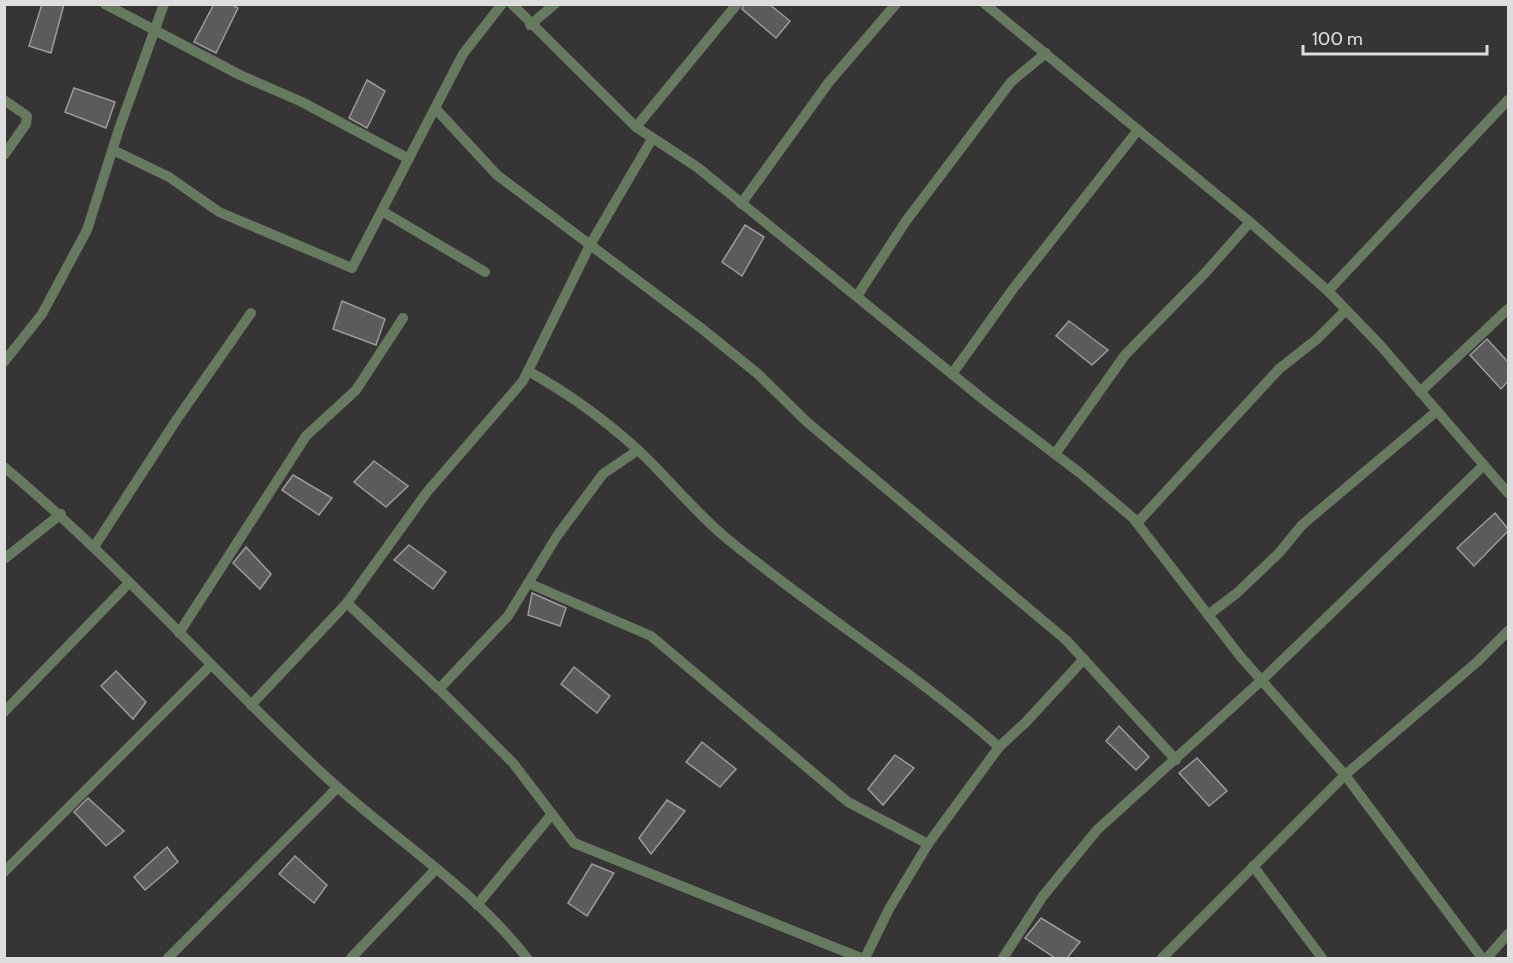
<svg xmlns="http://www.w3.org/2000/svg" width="1513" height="963" viewBox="0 0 1513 963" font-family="Cabin,sans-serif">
<rect width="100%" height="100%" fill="#363435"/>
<!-- building -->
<g fill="#5c5a5b" stroke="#9d9a9c" stroke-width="1.5">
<path d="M42 4H64L51 53 29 46Z"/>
<path d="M214 4H230L238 8 216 53 194 42Z"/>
<path d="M744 4H769L790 21 776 38 742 9Z"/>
<path d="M367 80 385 91 367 128 349 118Z"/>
<path d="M74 88 115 102 106 128 65 112Z"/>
<path d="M745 225 764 237 742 276 722 262Z"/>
<path d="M342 301 385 319 376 345 333 329Z"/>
<path d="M1069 321 1108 350 1092 365 1056 336Z"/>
<path d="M1487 339 1509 363V380L1501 389 1470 355Z"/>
<path d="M374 461 408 486 386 507 354 482Z"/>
<path d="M293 475 332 498 319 515 282 490Z"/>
<path d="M1495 513 1509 530 1474 566 1457 548Z"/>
<path d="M409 545 446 572 433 589 394 560Z"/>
<path d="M246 547 271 574 260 589 233 563Z"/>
<path d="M532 593 566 608 560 626 528 615Z"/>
<path d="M574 667 610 696 597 713 561 684Z"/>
<path d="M116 671 146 702 133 719 101 686Z"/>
<path d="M1119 726 1149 757 1136 770 1106 741Z"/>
<path d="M702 742 736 769 720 787 686 762Z"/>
<path d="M895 755 914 768 883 805 868 789Z"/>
<path d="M1197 758 1227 791 1209 806 1179 773Z"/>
<path d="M88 798 124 831 106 846 74 812Z"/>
<path d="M667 800 685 811 651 854 639 838Z"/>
<path d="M167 847 178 862 145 890 134 877Z"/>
<path d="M295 856 327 885 314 903 279 874Z"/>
<path d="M592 864 614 873 587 916 568 903Z"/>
<path d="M1041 918 1080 942 1067 958H1055L1025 938Z"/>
</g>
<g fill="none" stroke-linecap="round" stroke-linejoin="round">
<!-- minor -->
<g stroke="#667a5f" stroke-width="10">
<path d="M105 4 240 75 302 102 409 159"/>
<path d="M512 4 636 127 697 167 989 404 1080 473 1133 518 1240 656 1345 775 1482 958"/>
<path d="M985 4 1250 222 1328 291 1380 345 1508 493"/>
<path d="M530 25 555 4"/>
<path d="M4 100 27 116 26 124 4 155"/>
<path d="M435 108 497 175 701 328 758 374 807 422 1066 640 1176 760"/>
<path d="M636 127 737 4"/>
<path d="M113 150 169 177 219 212 352 268 463 54 502 4"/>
<path d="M741 204 829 82 896 4"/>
<path d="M382 211 485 272"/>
<path d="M1328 291 1508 100"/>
<path d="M857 296 906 221 1011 82 1046 53"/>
<path d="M4 362 42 314 87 230 119 129 164 4"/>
<path d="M528 371C568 393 604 419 638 450 668 478 694 511 725 537 813 610 912 670 999 747L928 844 889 909 865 958"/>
<path d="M952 374 1013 289 1138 130"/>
<path d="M1420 392 1508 309"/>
<path d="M638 450 603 474 557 536 508 616 439 689 513 763 574 843 861 958"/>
<path d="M1055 454 1125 355 1206 272 1250 222"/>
<path d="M4 467C118 562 216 675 325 776 391 837 472 887 527 958"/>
<path d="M1137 523 1279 369 1317 339 1346 310"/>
<path d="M94 547 177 419 251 313"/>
<path d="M4 559 61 514"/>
<path d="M528 583 651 636 848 802 928 844"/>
<path d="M347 603 439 689"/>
<path d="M1208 615 1237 593 1279 553 1302 525 1437 411"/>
<path d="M179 633 306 436 356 390 403 318"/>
<path d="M251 705 347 603 427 492 523 381 590 245 652 139"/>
<path d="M4 712 129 583"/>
<path d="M999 747 1026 722 1084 659"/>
<path d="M1253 866 1322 958"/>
<path d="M4 872 210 666"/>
<path d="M477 905 552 814"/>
<path d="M168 958 338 787"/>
<path d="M351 958 435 870"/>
<path d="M1003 958 1043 896 1097 830 1263 679 1483 466"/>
<path d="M1162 958 1345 775 1477 662 1508 631"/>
<path d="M1487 958 1508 934"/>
</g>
</g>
<!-- border -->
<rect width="1513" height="963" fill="none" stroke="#deddde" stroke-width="12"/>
<!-- scale -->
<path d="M1303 45v9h184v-9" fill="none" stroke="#deddde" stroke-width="3"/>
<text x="1312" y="45" font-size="18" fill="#deddde" stroke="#363435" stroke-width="4.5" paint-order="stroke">100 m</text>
</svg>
